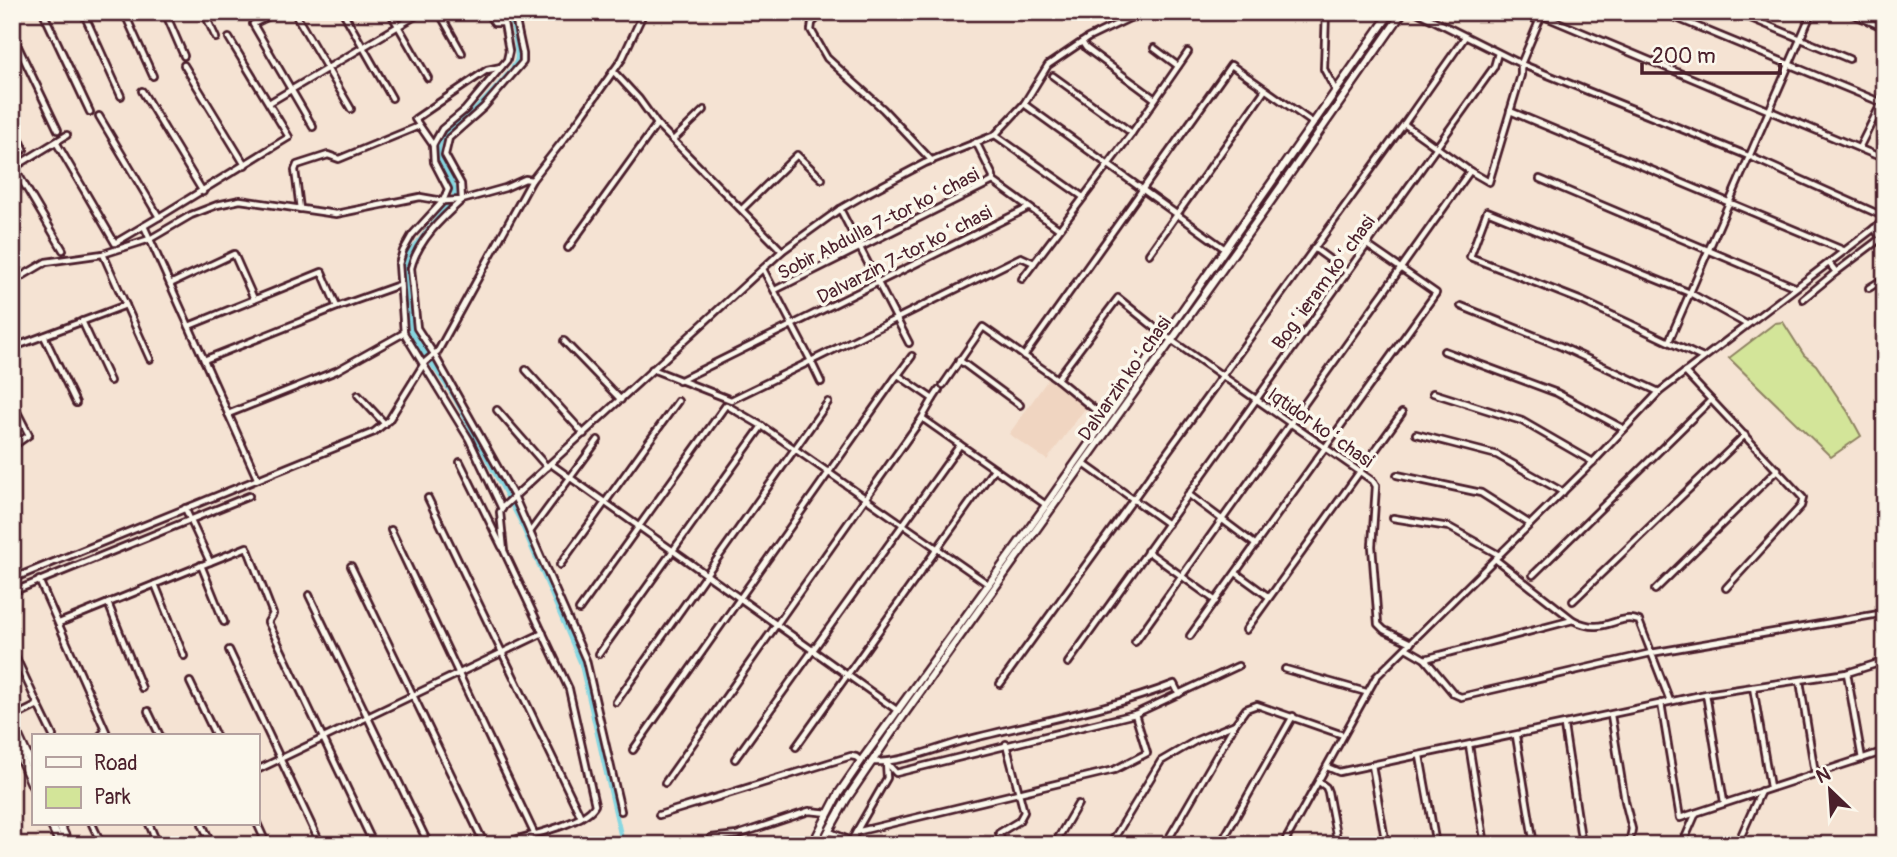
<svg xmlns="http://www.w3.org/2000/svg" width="1897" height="857" viewBox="0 0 1897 857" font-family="Pangolin,sans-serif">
<rect width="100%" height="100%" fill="#f5e3d3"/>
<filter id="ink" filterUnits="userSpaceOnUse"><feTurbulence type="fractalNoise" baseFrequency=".0143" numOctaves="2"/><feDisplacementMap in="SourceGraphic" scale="14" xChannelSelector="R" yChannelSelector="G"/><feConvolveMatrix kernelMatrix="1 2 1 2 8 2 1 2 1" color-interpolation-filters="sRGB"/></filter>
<g filter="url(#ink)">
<!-- built -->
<path fill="#f0d5c1" d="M1049 378 1087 406 1047 460 1009 434Z"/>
<!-- green -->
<path fill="#d3e599" stroke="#8e8262" stroke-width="2" d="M1783 322 1804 355 1816 365 1848 412 1861 436 1831 457 1729 358 1775 323Z"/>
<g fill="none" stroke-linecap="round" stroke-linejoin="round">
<!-- canal -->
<path stroke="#87d7e1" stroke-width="5" d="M510 12C512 26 519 46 517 60 514 71 477 109 467 117 459 124 445 132 440 143 432 163 458 178 454 198L407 256 405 282 412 334 454 396 520 520 581 663 623 845"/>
<!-- minor casing -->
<g stroke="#4a1f2b" stroke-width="10">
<g id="minor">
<path d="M43 12 90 112"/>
<path d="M83 12 121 96"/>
<path d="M124 12 153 76"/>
<path d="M165 12 184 56"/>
<path d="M204 12 216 38"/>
<path d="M244 12 246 16"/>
<path d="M277 12 253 24 313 127"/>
<path d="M294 12 351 109"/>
<path d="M343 12 392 98"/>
<path d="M390 12 428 78"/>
<path d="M439 12 462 53"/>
<path d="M487 12 494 23H504L503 12"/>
<path d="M514 12 523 54V62L484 107 449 138 445 155 461 184 462 200C442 218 418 240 411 268L417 328 434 354 515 498 586 660 621 811"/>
<path d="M566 12 571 16 579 12"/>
<path d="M624 12 641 17"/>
<path d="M1326 12 1324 69 1336 91"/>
<path d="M1417 12 1521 64 1751 157 1885 217"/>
<path d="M1520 12 1539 21"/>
<path d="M1662 12 1885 104"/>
<path d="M1736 12 1849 59"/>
<path d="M1848 12 1878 25"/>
<path d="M1541 15 1875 155"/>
<path d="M818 17 812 23 811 30 827 58 883 109 932 161"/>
<path d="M12 34 58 130"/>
<path d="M1082 42 1086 48 1155 99"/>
<path d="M1154 48 1178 66"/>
<path d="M184 65 245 165"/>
<path d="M501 67 487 70 415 119 433 145 434 162 448 189 443 201 412 235 403 251 399 264 404 333 469 439 502 509"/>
<path d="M613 71 639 99 657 124 782 251"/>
<path d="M1053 76 1132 133"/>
<path d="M142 91 203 192"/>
<path d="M269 103 422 12"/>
<path d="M1024 104 1225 249"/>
<path d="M1510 111 1843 250"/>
<path d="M12 121 24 149 12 157"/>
<path d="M1404 124 1465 37"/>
<path d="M995 135 1083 197"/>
<path d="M673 140 704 110"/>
<path d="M56 142 115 243 159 217 99 116"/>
<path d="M976 142 993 176V181L1059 229"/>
<path d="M433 145 442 129 465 110 507 60 509 51 504 23"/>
<path d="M1859 148 1882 102"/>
<path d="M14 167 63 250"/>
<path d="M13 168 67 135"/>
<path d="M1540 179 1795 287"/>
<path d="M300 209 295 170 297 165 328 155 339 159 419 126"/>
<path d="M742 209 797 155 822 179"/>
<path d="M840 209 909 343"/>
<path d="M159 217 289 137 229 38"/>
<path d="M144 226 257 478"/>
<path d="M1874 228 1881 238 1885 236"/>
<path d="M568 248 657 124"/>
<path d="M1314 248 1347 272"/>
<path d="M103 254 150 359"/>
<path d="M1149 254 1265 90"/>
<path d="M12 263 14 265"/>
<path d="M1836 272 1881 238"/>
<path d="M1022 279 1132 133 1188 52"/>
<path d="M12 282 46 262 103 254 150 239 191 215 217 205 240 200 336 214 420 197 443 201 462 200 505 188 525 179 532 180"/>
<path d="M170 284 234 254 254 299"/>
<path d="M1869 288 1885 278"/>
<path d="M775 290 993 181"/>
<path d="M1803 299 1836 272 1829 263"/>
<path d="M1461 306 1560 346 1659 392"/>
<path d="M337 307 399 285"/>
<path d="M82 321 110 381"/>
<path d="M189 326 322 272 337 307 204 360"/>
<path d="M44 336 76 403"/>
<path d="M564 341 621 400"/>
<path d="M1669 341 1812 12"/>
<path d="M22 344 126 305"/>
<path d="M1444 351 1557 393 1624 429"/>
<path d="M1024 356 1231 65 1313 123"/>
<path d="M1703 358 1582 301 1470 257 1487 211 1690 293 1746 324"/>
<path d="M959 360 1020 405"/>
<path d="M652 369 731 400 811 361 763 269"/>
<path d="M526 370 584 434"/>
<path d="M1685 372 1803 498 1801 506 1726 588"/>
<path d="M898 375 912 356"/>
<path d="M1057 379 1118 298 1164 335 1373 481 1376 486 1372 546 1378 624 1384 630 1411 643"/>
<path d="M679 381 1028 208"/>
<path d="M821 382 811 361 1021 257 1034 263"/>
<path d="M943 385 983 327 1057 379 1105 418"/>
<path d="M1433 393 1522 421 1593 462"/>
<path d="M358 395 385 424"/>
<path d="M933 399 939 390"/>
<path d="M12 402 29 435 12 447"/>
<path d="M497 410 547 467"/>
<path d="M228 414 336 371 404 333"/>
<path d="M922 418 1046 505"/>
<path d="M1416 434 1497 455 1563 492"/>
<path d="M460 462 502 547"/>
<path d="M551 464 898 711"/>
<path d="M1084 464 1168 524"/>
<path d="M1397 475 1481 493 1530 524"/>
<path d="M1188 494 1256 545"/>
<path d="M428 498 581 817"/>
<path d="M185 508 210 562"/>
<path d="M1393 518 1449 527 1499 555"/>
<path d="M391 530 534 833"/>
<path d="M530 532 598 440"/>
<path d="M1147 551 1216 601"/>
<path d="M1495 559 1573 620C1605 637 1617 612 1639 621L1670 701"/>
<path d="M201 565 224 622"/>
<path d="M560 565 678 401"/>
<path d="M351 566 485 845"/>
<path d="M1236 573 1269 597"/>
<path d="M1533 575 1711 400"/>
<path d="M12 579 374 432 389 420 425 362 438 351 532 180 576 124 622 59 644 12"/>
<path d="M39 580 108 736"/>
<path d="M155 584 184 656"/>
<path d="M1655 590 1778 469"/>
<path d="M12 592 249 496"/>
<path d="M309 595 429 845"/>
<path d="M1573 601 1745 435"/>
<path d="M108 603 142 688"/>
<path d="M579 610 726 405 762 426 988 584"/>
<path d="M59 623 247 547 273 614 268 622 374 845"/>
<path d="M1246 630 1402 413"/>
<path d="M1190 636 1436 293 1367 245"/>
<path d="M1135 642 1470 171 1489 182 1521 75V64L1543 12"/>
<path d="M1406 648 1425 659 1454 694 1461 697 1651 653 1885 613"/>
<path d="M12 649 38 705 12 718"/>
<path d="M229 650 321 845"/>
<path d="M599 654 762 426"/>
<path d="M1425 659 1573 620"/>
<path d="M1068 663 1494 67 1498 53"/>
<path d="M1285 669 1366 692"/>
<path d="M1847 673 1862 759"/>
<path d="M1800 681 1815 773"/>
<path d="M190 682 216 736"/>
<path d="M1000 684 1404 124 1470 171"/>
<path d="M1753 687 1770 787"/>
<path d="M1706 694 1724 802"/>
<path d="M616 702 828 402"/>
<path d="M1661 703 1680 818 1885 751"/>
<path d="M38 705 53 736"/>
<path d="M148 711 160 736"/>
<path d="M1611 715 1625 801 1632 829 1629 845"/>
<path d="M1564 726 1582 845"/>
<path d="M100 736 105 731"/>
<path d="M1516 736 1534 845"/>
<path d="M1469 745 1485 845"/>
<path d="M796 747 994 469"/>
<path d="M633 750 896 377 898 375 933 399 922 418 665 783"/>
<path d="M1420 756 1436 845"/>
<path d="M735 759 960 445"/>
<path d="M872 762C903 763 936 748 966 740 1036 722 1107 710 1174 684L1179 694"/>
<path d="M886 763 887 778 856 832 1114 770 1147 753 1135 714"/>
<path d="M887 763 896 773 1135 714 1238 666"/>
<path d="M1372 765 1386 845"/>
<path d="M1327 767 1339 772 1706 694 1847 673 1885 661"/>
<path d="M257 770 543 633"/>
<path d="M1319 782 1326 787 1328 792 1338 845"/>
<path d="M659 815 851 756 856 757 861 761"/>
<path d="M257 823 267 845"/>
<path d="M92 824 102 845"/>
<path d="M149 824 158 845"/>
<path d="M202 824 212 845"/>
<path d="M828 831 851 841"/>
<path d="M711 838 737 835 809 811 829 813"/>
<path d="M496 845C518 838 585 825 595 805L569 689 504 551 500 512 504 506 782 251 840 209 866 194 925 163 995 135 1024 104 1048 65 1088 38 1142 12"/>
<path d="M849 845 856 832"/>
<path d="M1003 845 999 833 1019 821 1024 812 1006 744"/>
<path d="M1054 845 1078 804"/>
<path d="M1110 845 1161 761 1197 740 1235 724"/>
<path d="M1165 845 1235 724 1246 709 1257 705 1343 735"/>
<path d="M1220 845 1293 716"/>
<path d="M1283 845 1376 677 1593 462 1659 392 1885 220"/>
<path d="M1682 845 1696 813"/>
<path d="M1737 845 1761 791"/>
</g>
</g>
<!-- major casing -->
<g stroke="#4a1f2b" stroke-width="11">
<g id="major">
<path d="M812 845 839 793 861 761 1046 505 1391 12"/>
<path d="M821 845 846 800 903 716 1264 211 1403 12"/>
</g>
</g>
<!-- highway casing -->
<g stroke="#4a1f2b" stroke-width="12">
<g id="highway">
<path d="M12 723 33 769"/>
<path d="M12 739 33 786"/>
<path d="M51 824 61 845"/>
<path d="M59 824 69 845"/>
</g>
</g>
<!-- minor -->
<use href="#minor" stroke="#fbf7ec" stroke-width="4.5"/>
<!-- major -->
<use href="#major" stroke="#fbf7ec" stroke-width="6"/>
<!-- highway -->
<use href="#highway" stroke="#fbf7ec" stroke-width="7"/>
</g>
</g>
<g text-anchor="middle" stroke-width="7" stroke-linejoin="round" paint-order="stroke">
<!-- street labels -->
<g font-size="19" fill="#4a1f2b" stroke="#fbf7ec">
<text transform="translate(878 223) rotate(-27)" y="7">Sobir Abdulla 7-tor koʻchasi</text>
<text transform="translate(904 254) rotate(-27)" y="7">Dalvarzin 7-tor koʻchasi</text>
<text transform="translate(1323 282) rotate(-54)" y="7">Bogʻieram koʻchasi</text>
<text transform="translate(1124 378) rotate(-55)" y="7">Dalvarzin koʻchasi</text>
<text transform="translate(1321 427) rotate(35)" y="7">Iqtidor koʻchasi</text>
</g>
</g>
<!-- margin -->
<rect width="1897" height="857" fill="none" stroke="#fbf7ec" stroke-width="42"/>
<rect x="21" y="21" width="1855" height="815" fill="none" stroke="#4a1f2b" stroke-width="2.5" filter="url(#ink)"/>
<!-- legend -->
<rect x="32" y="734" width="228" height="91" fill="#fbf7ec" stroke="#b4a19f" stroke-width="2"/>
<rect x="46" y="757" width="35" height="10" fill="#fbf7ec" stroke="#b4a19f" stroke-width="2"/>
<text x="94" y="770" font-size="21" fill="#4a1f2b">Road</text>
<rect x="46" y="787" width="35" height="21" fill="#d3e599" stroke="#b4a19f" stroke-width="2"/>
<text x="94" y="804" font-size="21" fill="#4a1f2b">Park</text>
<!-- north arrow -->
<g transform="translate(1830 790) rotate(335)" stroke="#fbf7ec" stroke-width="5" paint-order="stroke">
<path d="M0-5L12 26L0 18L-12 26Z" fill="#4a1f2b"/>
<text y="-10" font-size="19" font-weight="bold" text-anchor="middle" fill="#4a1f2b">N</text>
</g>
<!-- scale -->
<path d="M1642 63v10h138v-10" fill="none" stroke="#4a1f2b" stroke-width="3.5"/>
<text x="1652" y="63" font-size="21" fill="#4a1f2b" stroke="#fbf7ec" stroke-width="5" paint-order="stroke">200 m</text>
</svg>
